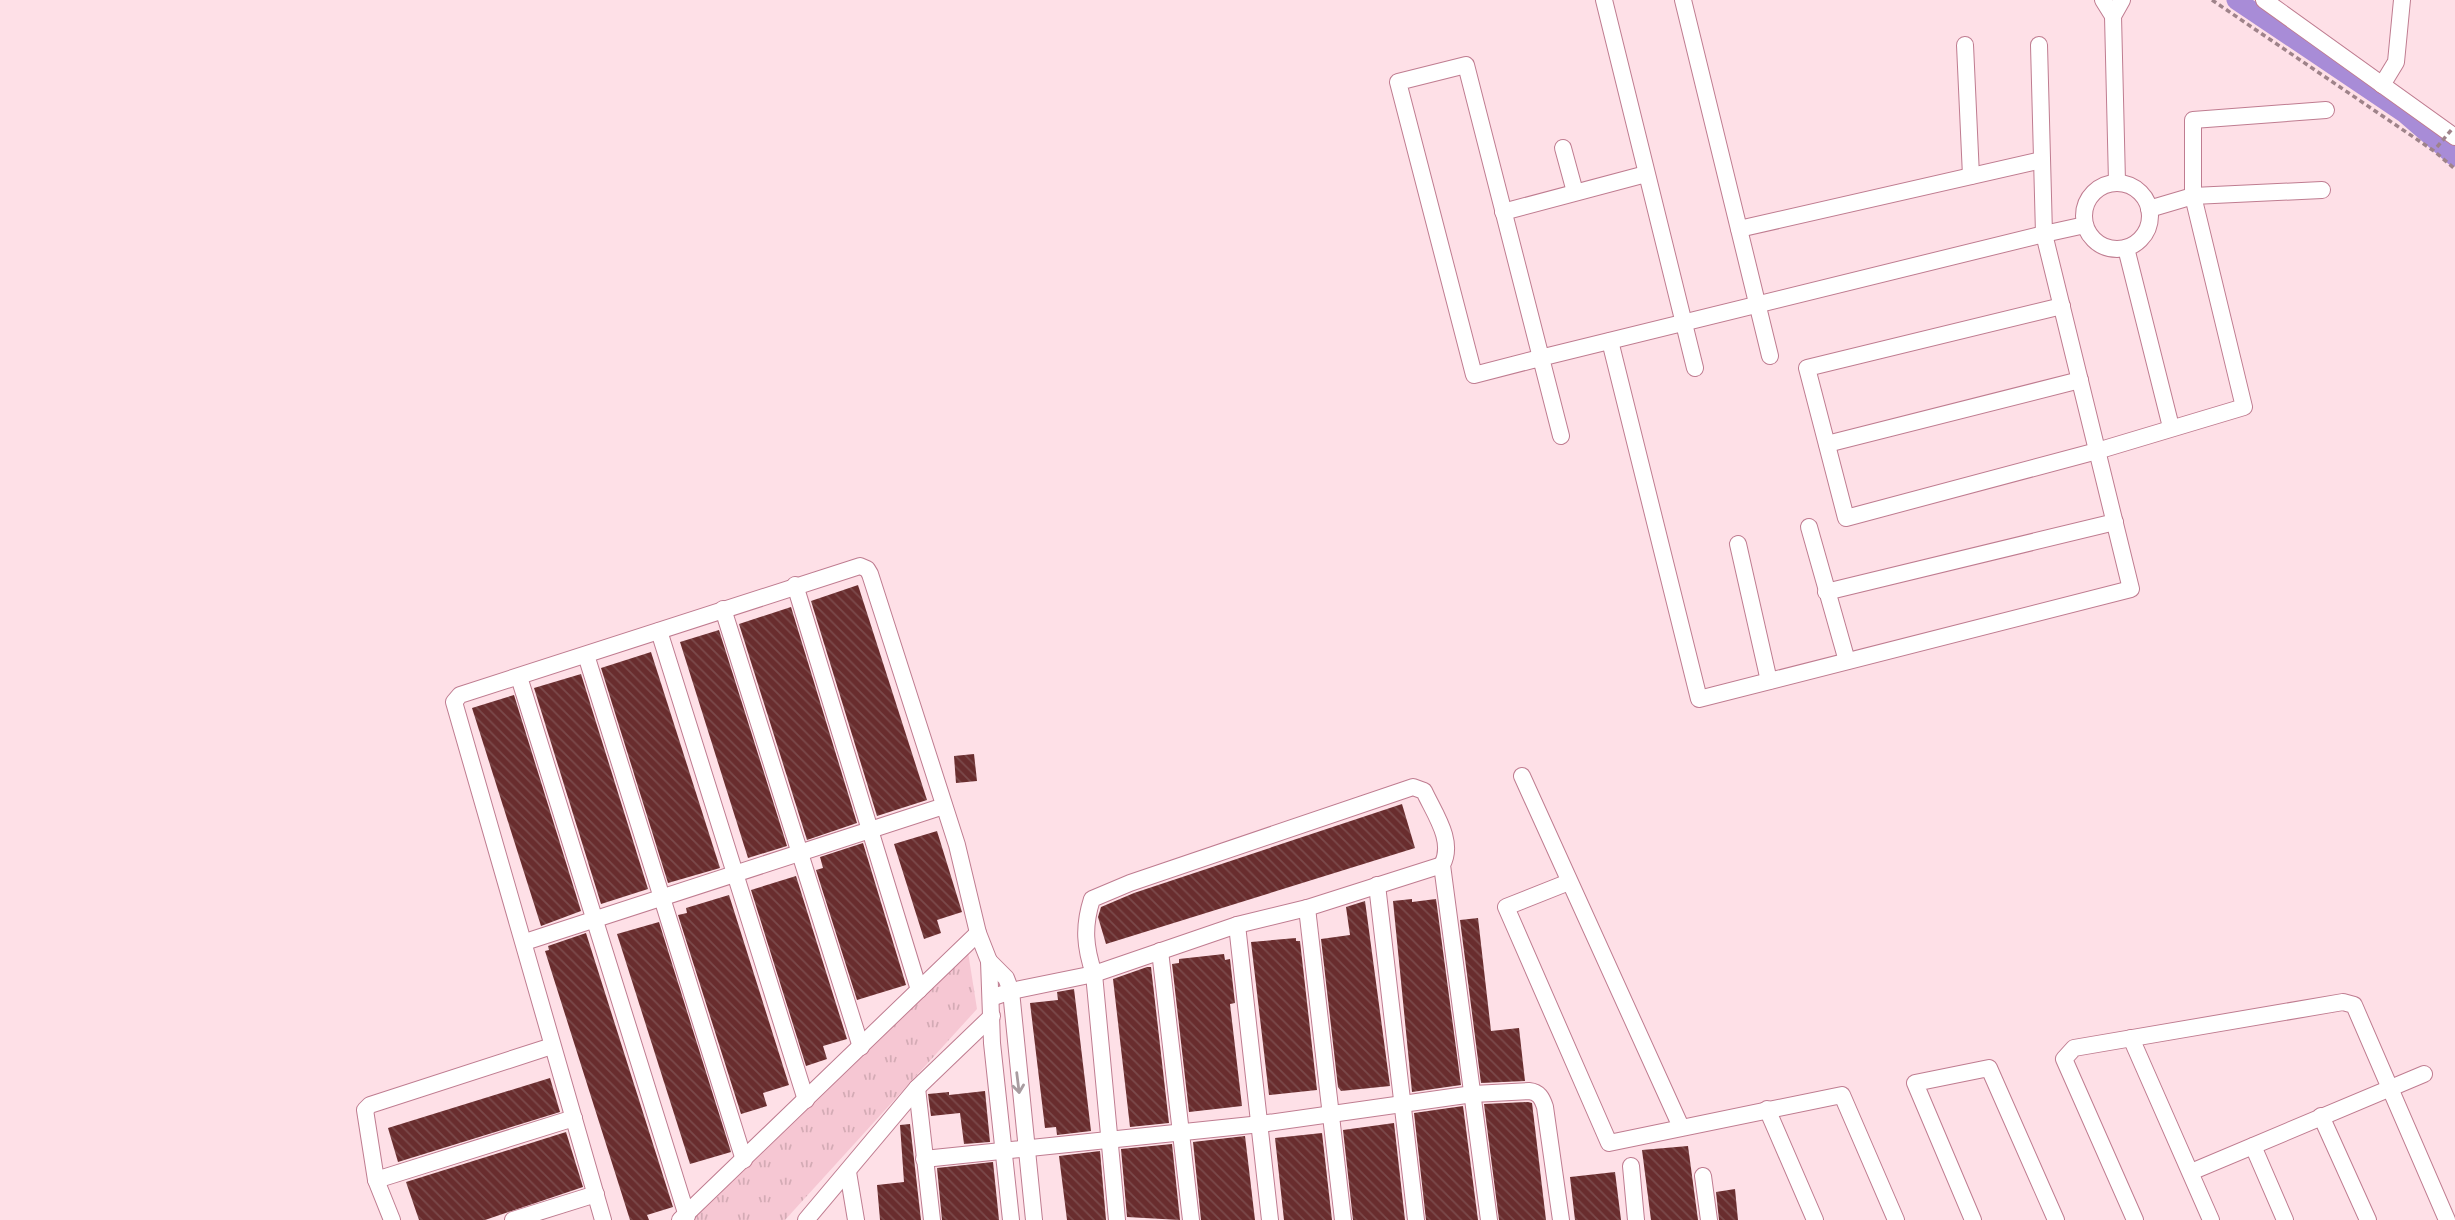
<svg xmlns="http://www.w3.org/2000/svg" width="2455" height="1220" viewBox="0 0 2455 1220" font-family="Manrope,sans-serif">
<defs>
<pattern id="grass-tufts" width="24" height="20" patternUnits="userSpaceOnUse" patternTransform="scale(1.75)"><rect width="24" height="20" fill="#f6c7d3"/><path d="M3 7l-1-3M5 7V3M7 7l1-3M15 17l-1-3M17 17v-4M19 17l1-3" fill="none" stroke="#d4abb5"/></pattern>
<pattern id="building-back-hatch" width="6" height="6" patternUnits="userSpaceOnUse" patternTransform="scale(1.75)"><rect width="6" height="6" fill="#692d2e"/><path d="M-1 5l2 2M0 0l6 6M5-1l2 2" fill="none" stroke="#7b4a4b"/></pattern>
</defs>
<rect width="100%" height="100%" fill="#fee0e7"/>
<!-- grass -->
<path fill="url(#grass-tufts)" d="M968 952 977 1009 785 1220H685Z"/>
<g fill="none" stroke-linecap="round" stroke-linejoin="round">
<!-- canal -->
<path stroke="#a88cd7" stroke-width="19" d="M2236 0 2404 113 2455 157"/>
</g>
<!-- building -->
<g fill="url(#building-back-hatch)">
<path d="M858 585 927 800 877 816 811 601Z"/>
<path d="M791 607 857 823 807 840 739 624Z"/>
<path d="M719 630 787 846 748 858 680 642Z"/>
<path d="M651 652 720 868 668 883 601 668Z"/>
<path d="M581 674 648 889 601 904 534 688Z"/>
<path d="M514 695 581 911 541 926 472 708Z"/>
<path d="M974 754 977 781 956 783 954 756Z"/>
<path d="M1402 804 1415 848 1106 944 1098 917 1101 907 1134 893Z"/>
<path d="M937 831 962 912 937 920 941 933 924 939 894 844Z"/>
<path d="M863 843 906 985 857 1000 816 870 823 868 820 857Z"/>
<path d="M796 876 847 1039 823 1046 827 1059 806 1066 751 890Z"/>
<path d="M729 895 789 1085 763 1093 767 1106 741 1114 678 915 687 913 686 908Z"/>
<path d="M1412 899V902L1436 899 1461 1085 1412 1092 1393 901Z"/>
<path d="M1365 901 1390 1086 1341 1091 1338 1087 1321 939 1350 935 1346 907Z"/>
<path d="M1478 918 1491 1031 1519 1028 1525 1081 1481 1083 1460 920Z"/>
<path d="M659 922 731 1152 690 1164 617 934Z"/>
<path d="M586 933 673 1207 647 1215 649 1220H630L545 951 549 950 548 946Z"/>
<path d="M1296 938V941H1300L1317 1090 1269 1095 1251 942Z"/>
<path d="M1224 954 1225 960 1230 959 1235 1003 1230 1004 1242 1106 1189 1112 1172 964 1179 963V959Z"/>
<path d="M1147 967H1151L1169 1123 1130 1127 1113 979Z"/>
<path d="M1074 989 1091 1131 1057 1135 1056 1127 1045 1128 1030 1003 1058 1000 1057 992Z"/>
<path d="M550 1078 560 1112 398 1162 388 1128Z"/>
<path d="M985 1091 990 1142 964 1144 960 1113 931 1116 928 1094 949 1092V1095Z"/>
<path d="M1528 1102 1532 1103 1546 1220H1499L1484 1104Z"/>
<path d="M1463 1106 1478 1220H1426L1414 1113Z"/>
<path d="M1394 1123 1405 1220H1353L1343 1130Z"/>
<path d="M910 1124 921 1220H880L877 1185 904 1182 900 1125Z"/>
<path d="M566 1132 583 1187 485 1220H419L406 1182Z"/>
<path d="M1322 1133 1332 1220H1284L1275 1138Z"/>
<path d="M1245 1136 1255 1220H1201L1193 1142Z"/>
<path d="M1172 1144 1180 1220 1127 1217 1121 1149Z"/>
<path d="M1688 1146 1698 1220H1651L1642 1150Z"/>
<path d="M1100 1151 1106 1220H1067L1059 1156Z"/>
<path d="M993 1162 999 1220H942L937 1168Z"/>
<path d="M1615 1172 1621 1220H1575L1570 1177Z"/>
<path d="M1735 1189 1738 1220H1719L1716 1192Z"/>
</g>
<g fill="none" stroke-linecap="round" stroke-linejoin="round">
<!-- minor casing -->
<g stroke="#bf7c90" stroke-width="18">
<g id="minor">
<path d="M1604 0 1695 368"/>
<path d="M1683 0 1770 356"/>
<path d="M2103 0 2113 16"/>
<path d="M2264 0 2455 137"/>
<path d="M1965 45 1971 176"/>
<path d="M2382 85 2396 62 2402 0"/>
<path d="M1563 148 1575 192"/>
<path d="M2117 182 2113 16 2122 0"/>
<circle cx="2117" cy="216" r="33"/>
<path d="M2322 190 2193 196V120L2326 110"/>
<path d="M1503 212 1646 174"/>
<path d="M1739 229 2042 160"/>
<path d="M2126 248 2171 427"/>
<path d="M2062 306 1807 368 1846 518 2097 451 2244 407 2193 196 2149 209"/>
<path d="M1610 341 1699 699 2131 589 2044 234 2039 45"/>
<path d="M1561 436 1466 65 1398 82 1474 375 1540 358 2044 234 2085 225"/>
<path d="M1827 444 2080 380"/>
<path d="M1809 527 1847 661"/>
<path d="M1738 544 1769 681"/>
<path d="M795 585 919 990"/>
<path d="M1826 592 2115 522"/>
<path d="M723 609 861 1047"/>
<path d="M659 631 806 1100"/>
<path d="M586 655 744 1160"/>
<path d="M519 677 687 1216"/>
<path d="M1522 776 1681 1127"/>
<path d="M1569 882 1506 907 1609 1143 1842 1095 1896 1220"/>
<path d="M1377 885 1416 1220"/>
<path d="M1307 908 1343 1220"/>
<path d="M1237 925 1270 1220"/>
<path d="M525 942 944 806"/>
<path d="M1160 951 1191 1220"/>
<path d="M989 961 1006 978 1011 991 1034 1220"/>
<path d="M991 998 1011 991 1094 974 1237 925 1307 908 1442 865"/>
<path d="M2131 1038 2211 1220"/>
<path d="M917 1088 932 1220"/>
<path d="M1767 1109 1815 1220"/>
<path d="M2321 1116 2368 1220"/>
<path d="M2253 1146 2285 1220"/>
<path d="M924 1159 1261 1124 1473 1094 1529 1091C1539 1092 1542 1098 1545 1107L1561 1220"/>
<path d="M1631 1166 1636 1220"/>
<path d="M848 1172 856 1220"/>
<path d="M2191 1172 2424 1074"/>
<path d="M1703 1176 1709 1220"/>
<path d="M376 1180 574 1118"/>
<path d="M392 1220 376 1180 365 1110 370 1105 552 1046"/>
<path d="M513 1220 596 1194"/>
<path d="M603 1220 454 702 460 695 860 566 867 569 870 574 957 845 978 933 989 961 992 1043 1011 1220"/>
<path d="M680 1220 978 933"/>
<path d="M806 1220 917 1088 992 1016"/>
<path d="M1117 1220 1094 974C1085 947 1083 927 1092 899L1130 883 1413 787 1424 791C1434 813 1455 841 1442 865L1489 1220"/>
<path d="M1973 1220 1915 1083 1989 1068 2056 1220"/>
<path d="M2135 1220 2064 1059 2074 1048 2343 1002 2354 1005 2447 1220"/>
</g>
</g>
<!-- path -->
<path stroke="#9f838a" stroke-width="3.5" stroke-dasharray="5 3.5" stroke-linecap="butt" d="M2212 0 2434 151 2455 169"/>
<!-- minor -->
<use href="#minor" stroke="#fff" stroke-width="16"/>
<!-- path-bridge -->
<path stroke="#9f838a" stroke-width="3.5" stroke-dasharray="5 3.5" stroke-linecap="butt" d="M2437 147 2453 128"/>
</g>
<!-- one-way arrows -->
<defs><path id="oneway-shaft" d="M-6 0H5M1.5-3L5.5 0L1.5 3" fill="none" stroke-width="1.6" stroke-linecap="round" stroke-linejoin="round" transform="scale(1.75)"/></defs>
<use stroke="#a89ca0" href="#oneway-shaft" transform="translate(1018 1083) rotate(83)"/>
</svg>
